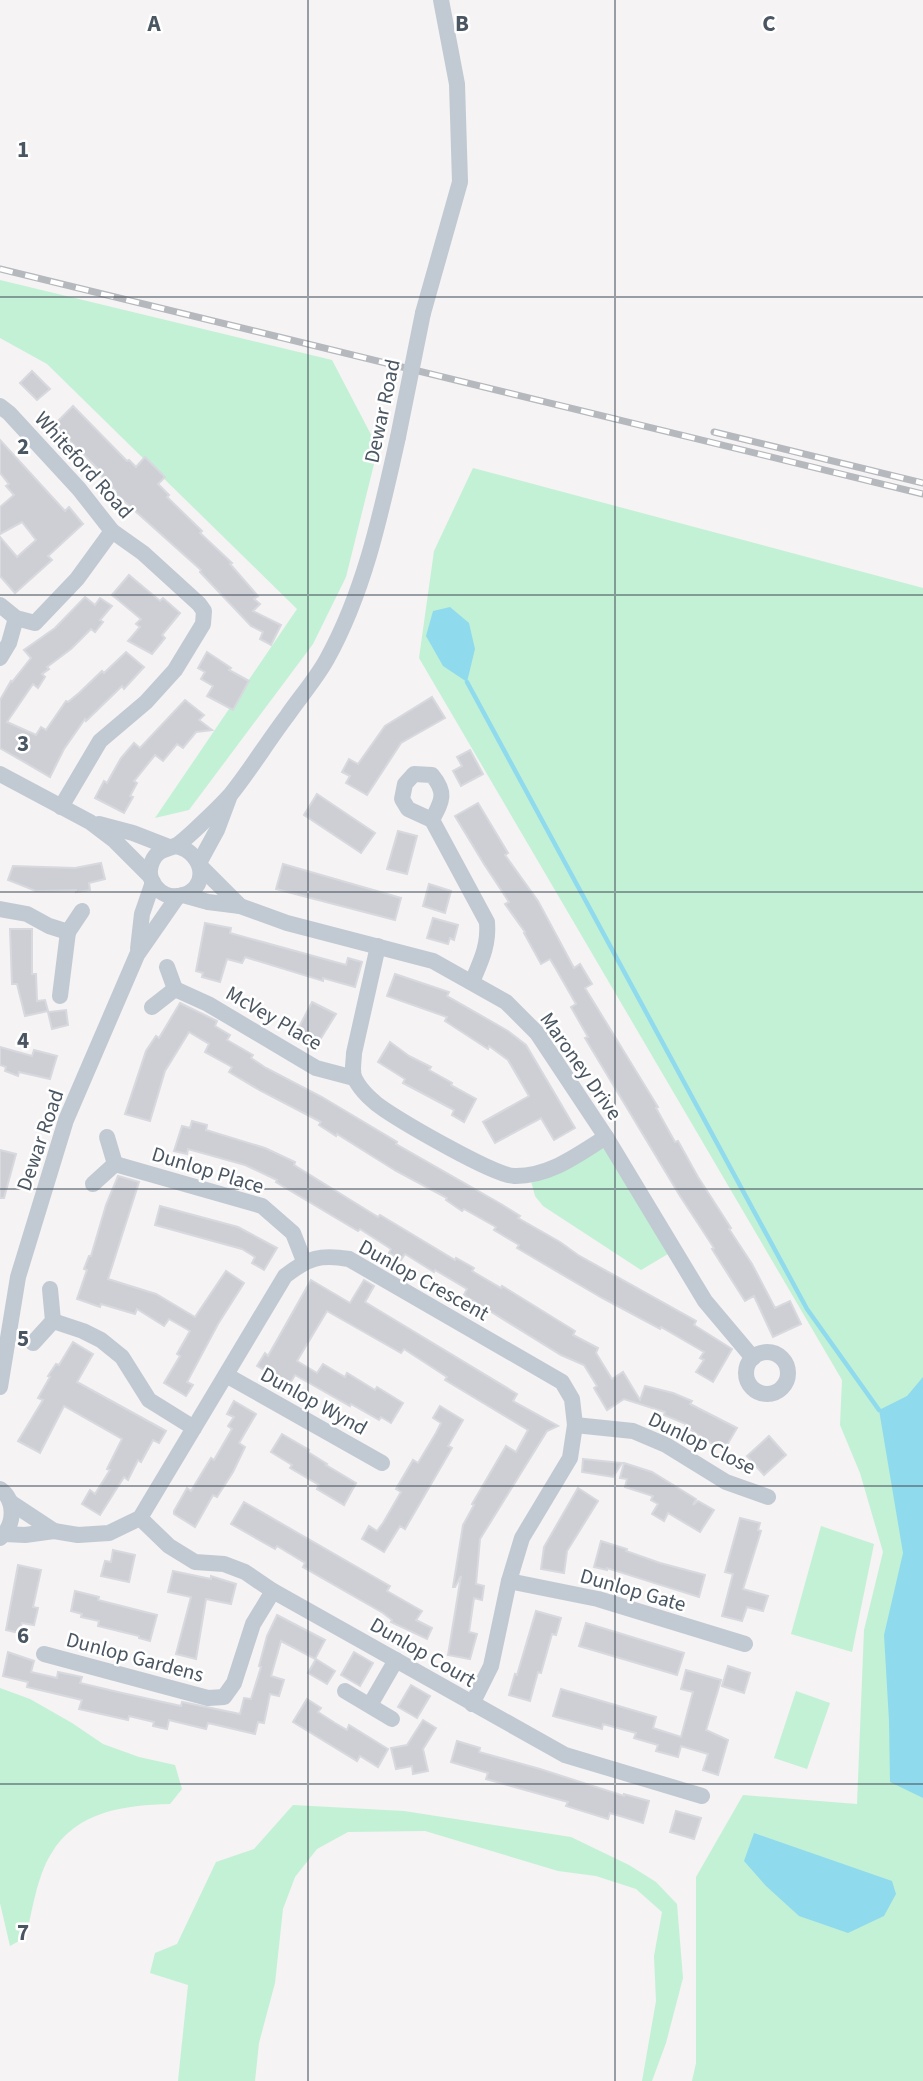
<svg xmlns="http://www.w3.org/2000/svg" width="923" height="2081" viewBox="0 0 923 2081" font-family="'Source Sans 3',sans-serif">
<rect width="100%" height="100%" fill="#f5f3f3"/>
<!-- green -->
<g fill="#c3f1d5">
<path d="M0 280 332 360 378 448 346 577 313 644 189 810 155 818 297 609 47 364 0 338Z"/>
<path d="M473 468 923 588V2081H692L696 2063V1877L743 1795 857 1804 864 1630 883 1552 860 1473 840 1425 842 1380 419 658 434 551Z"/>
<path d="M605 1139 673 1251 641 1270 543 1206 535 1196 530 1177Z"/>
<path d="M821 1526 874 1544 852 1652 791 1634Z"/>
<path d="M0 1688 30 1699 72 1723 103 1744 139 1757 175 1765 182 1789 170 1804C125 1805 76 1811 51 1854 37 1876 32 1912 26 1937L10 1946 0 1903Z"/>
<path d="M796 1691 830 1703 807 1769 774 1758Z"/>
<path d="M293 1805 404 1811 571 1837 629 1865 656 1882 677 1904 683 1978 666 2043 652 2081H642L656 2001 654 1956 662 1912 636 1889 596 1876 558 1871 425 1831 348 1832 317 1849 295 1877 283 1909 275 1983 259 2043 255 2081H178L188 1985 150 1973 155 1953 177 1944 216 1862 254 1849Z"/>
</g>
<!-- water -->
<g fill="#90daee">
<path d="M450 607 469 623 475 649 467 682 443 666 426 636 433 611Z"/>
<path d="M923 1377V1798L890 1782 889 1721 884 1635 903 1553 879 1410 907 1396Z"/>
<path d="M754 1833 892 1881 896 1894 884 1916 848 1933 799 1916 766 1886 744 1861Z"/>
</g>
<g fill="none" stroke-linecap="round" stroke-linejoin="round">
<!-- stream -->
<path stroke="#90daee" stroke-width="4.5" d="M467 682 807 1309 879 1410"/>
</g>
<!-- building -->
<g fill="#cdcfd5" stroke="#d7d9de" stroke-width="2">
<path d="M32 371 50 389 37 400 20 383Z"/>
<path d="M73 406 127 461 129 460 136 467 145 457 165 477 158 484 169 495 167 497 202 531 200 533 232 563 230 564 258 596 254 599 260 604 253 611 281 625 271 645 260 639 263 632 251 626 200 572 201 570 115 493 116 491 99 474 101 472 54 425Z"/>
<path d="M0 440 65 511 69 507 83 524 48 556 52 560 15 593 0 576V537L17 557 36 540 22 522 0 534V507L14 495 6 486 9 484 0 473Z"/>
<path d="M129 575 160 601 163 598 180 613 162 635 165 638 152 654 128 641 140 627 136 624 141 619 112 595Z"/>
<path d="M85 597 95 605 100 598 112 606 100 620 103 622 95 632 91 629 71 649 47 667 49 669 42 674 45 677 38 688 33 684 7 722 36 735 41 727 46 730 66 701 68 702 79 693 102 671 104 673 126 652 144 667 124 689 122 686 86 721 85 719 64 749 50 777 0 748V700L11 681 12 682 31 658 24 650 55 628Z"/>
<path d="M207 652 231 668 229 670 249 681 233 710 207 696 213 686 201 679 205 672 198 668Z"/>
<path d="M432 697 445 718 401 743 367 795 346 783 350 776 342 772 349 759 358 764 385 726Z"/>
<path d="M185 700 204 715 199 720 212 730 196 732 183 748 177 744 163 761 155 755 134 781 137 783 130 796 133 797 124 813 95 798 104 781 107 783 121 758 134 743 140 748Z"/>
<path d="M470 750 483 774 461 786 453 771 462 766 457 757Z"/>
<path d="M317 794 375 833 361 853 304 815Z"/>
<path d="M478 803 508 853 505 855 538 901 574 968 580 964 592 984 585 988 658 1107 656 1108 675 1142 678 1141 698 1177 731 1228 729 1229 752 1264 775 1308 790 1301 801 1324 773 1337 754 1296 745 1301 712 1249 714 1248 680 1196 585 1038 588 1037 571 1007 576 1004 556 969 550 959 541 964 524 933 525 932 505 904 509 902 484 864 455 816Z"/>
<path d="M398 831 417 836 407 874 387 869Z"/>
<path d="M101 863 105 879 89 883 90 890 76 892V890L36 891 8 880 13 866 75 868Z"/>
<path d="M283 864 401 898 395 920 276 889Z"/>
<path d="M429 884 451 891 445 913 423 906Z"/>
<path d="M433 918 458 925 454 940 450 938 448 944 427 938Z"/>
<path d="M205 923 231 928 230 933 346 965 348 958 362 962 355 987 323 978V981L245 957 242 963 227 959 220 982 202 977 203 973 196 971Z"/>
<path d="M10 929H32V974H36L37 1001 45 1000 48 1011 25 1016 17 984H12Z"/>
<path d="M395 974 449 992 447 996 508 1031 526 1045 575 1128 554 1140 541 1118 495 1143 483 1122 529 1096 508 1060 489 1046 488 1049 445 1021 447 1017 387 996Z"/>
<path d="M312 1002 336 1014 318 1043 297 1031Z"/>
<path d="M180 1003 217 1021 215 1026 230 1035 227 1040 253 1055 251 1058 266 1068 322 1097 397 1142 396 1144 501 1204 520 1216 518 1218 560 1242 578 1255 696 1321 694 1325 732 1349 713 1382 696 1372 704 1360 700 1358 704 1352 661 1327 660 1329 602 1298 517 1248 519 1245 494 1230 496 1227 464 1209 462 1211 446 1200 447 1198 396 1171 337 1134 336 1136 319 1125 321 1122 261 1091 229 1072 232 1067 205 1052 209 1044 189 1032 165 1071 150 1121 125 1114 146 1051 156 1036 159 1038Z"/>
<path d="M66 1010 68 1025 52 1029 48 1012Z"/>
<path d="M390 1042 409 1056 431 1067 429 1070 452 1083 451 1085 476 1099 464 1122 452 1115 454 1110 403 1083 405 1079 378 1062Z"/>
<path d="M0 1047 32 1056 34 1050 57 1056 50 1079 19 1072 18 1076 5 1071 6 1067 0 1065Z"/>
<path d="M192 1121 207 1125 206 1130 265 1148 295 1162 294 1165 378 1217 380 1215 455 1260 456 1258 474 1268 472 1271 501 1288 502 1286 575 1331 573 1335 598 1348 596 1353 612 1379 623 1372 640 1400 645 1386 673 1393 692 1401 690 1404 737 1428 727 1445 720 1442 717 1447 685 1426 686 1424 664 1415 665 1412 624 1399 607 1410 594 1388 597 1386 584 1365 561 1355 464 1295 467 1289 435 1270 434 1272 405 1254 401 1260 389 1253 391 1249 360 1229 358 1231 276 1182 277 1180 245 1165 188 1149 187 1154 174 1151 182 1126 190 1128Z"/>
<path d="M0 1150 16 1154 4 1198H0Z"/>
<path d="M118 1176 139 1182 108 1279 156 1294 195 1317 226 1271 244 1283 218 1324 187 1382 193 1385 186 1396 164 1383 180 1356 177 1354 190 1331 169 1319 164 1326 137 1309 135 1314 101 1304 100 1307 77 1299 87 1270 84 1269 89 1256H91L106 1205Z"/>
<path d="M160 1206 238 1227 277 1248 264 1270 252 1263 255 1257 242 1249 155 1225Z"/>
<path d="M311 1280 350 1303 364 1280 374 1286 365 1302 517 1394 513 1401 558 1426 547 1431 480 1539 476 1584 484 1586 482 1600 474 1598 469 1632 477 1634 470 1659 448 1655 461 1576 455 1587H453L463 1525 474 1505 472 1504 506 1446 516 1452 528 1430 445 1380 447 1377 404 1349 401 1353 327 1311 297 1361 317 1373 323 1364 345 1377 347 1373 375 1390 377 1387 403 1403 391 1423 381 1417 379 1420 351 1404 350 1406 295 1375 289 1385 257 1366 265 1353 268 1356Z"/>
<path d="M73 1342 93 1354 77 1382 166 1431 159 1443 153 1440 141 1462 138 1460 128 1480 124 1477 100 1515 82 1504 90 1490 95 1494 110 1470 107 1469 122 1439 64 1406 40 1453 18 1441 43 1400 38 1398 50 1377 48 1376 56 1364 59 1365Z"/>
<path d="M234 1401 256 1414 239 1443 245 1447 233 1472 217 1497 213 1495 195 1527 174 1514V1511L187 1488 191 1491 211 1458 214 1460 232 1429 228 1426 234 1417 227 1414Z"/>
<path d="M440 1406 463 1420 448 1446 452 1448 405 1529 400 1526 384 1552 362 1539 369 1526 377 1531 383 1523 401 1492 396 1489 413 1460 418 1463 436 1433 441 1423 433 1418Z"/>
<path d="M282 1434 309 1450 308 1452 327 1464 326 1465 356 1483 344 1505 317 1489 319 1485 290 1468 292 1465 271 1452Z"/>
<path d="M769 1436 786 1455 764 1475 747 1456Z"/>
<path d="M583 1459 622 1463 613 1477 582 1472Z"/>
<path d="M624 1463 652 1472 696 1499 693 1505 698 1501 714 1510 700 1532 668 1513 664 1521 652 1514 658 1504 651 1500 653 1496 625 1487 627 1479 620 1478Z"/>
<path d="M578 1488 598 1501 567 1551 564 1573 541 1569 544 1547Z"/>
<path d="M244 1502 390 1586 387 1591 422 1611 416 1620 432 1628 427 1639 391 1622 392 1620 383 1613 303 1567 305 1563 277 1546 275 1549 231 1524Z"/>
<path d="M740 1518 760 1523 758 1530 761 1531 743 1589 768 1596 763 1611 747 1607 742 1621 722 1616 733 1574 725 1572Z"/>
<path d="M601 1541 627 1549 626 1551 660 1563 705 1575 699 1597 607 1568V1570L594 1567Z"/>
<path d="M113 1550 135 1555 129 1582 101 1576 105 1561 111 1562Z"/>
<path d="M18 1565 41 1570 33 1607 38 1608 34 1625 22 1623 19 1633 6 1630Z"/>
<path d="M173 1571 211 1579V1576L236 1584 231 1604 206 1599 196 1659 176 1654 191 1597 168 1592Z"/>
<path d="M75 1591 99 1597 98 1600 157 1615 150 1641 139 1638V1636L98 1626 99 1621 81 1617 82 1614 71 1611Z"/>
<path d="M536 1611 561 1618 556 1635 552 1634 541 1673 538 1672 530 1701 509 1695 515 1674 517 1675Z"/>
<path d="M277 1615 325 1640 315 1659 281 1641 271 1676 284 1680 279 1696 270 1694 264 1723 258 1722 255 1734 208 1723 206 1729 169 1720 167 1729 153 1726 154 1722 129 1716 128 1720 79 1709 82 1700 27 1687 28 1682 3 1676 8 1652 34 1661 31 1672 57 1678 58 1672 82 1677 80 1683 122 1693 181 1706 182 1702 240 1714 244 1698 251 1699 261 1667 259 1666 267 1636Z"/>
<path d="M586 1623 684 1653 677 1675 579 1646Z"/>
<path d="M354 1652 373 1663 360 1686 341 1675Z"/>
<path d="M316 1659 335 1671 327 1684 308 1673Z"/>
<path d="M728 1666 750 1673 744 1693 722 1686Z"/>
<path d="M686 1670 721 1680 706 1730 728 1740 718 1775 703 1770 708 1754 681 1746 678 1757 656 1751 658 1745 634 1738 636 1733 603 1724 602 1729 553 1716 561 1689 656 1717 653 1728 681 1737 693 1692 681 1689Z"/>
<path d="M411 1685 430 1696 417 1718 398 1707Z"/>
<path d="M307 1699 321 1708 318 1712 335 1723 347 1730 349 1725 388 1749 378 1767 360 1756 357 1761 293 1722Z"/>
<path d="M423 1720 436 1728 423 1749 428 1771 413 1774 412 1766 396 1769 391 1748 407 1745Z"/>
<path d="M457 1741 480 1748 479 1752 540 1769 624 1796V1794L649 1801 643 1823 610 1813 608 1819 566 1806 568 1802 486 1779 488 1773 451 1762Z"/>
<path d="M676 1811 701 1818 694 1839 670 1832Z"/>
</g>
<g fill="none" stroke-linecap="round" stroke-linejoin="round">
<!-- minor -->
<g stroke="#c1cad2" stroke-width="16">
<path d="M423 313 460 182 457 84 441 0"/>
<path d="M0 406 9 413 79 489 112 531 143 553 199 604 204 611 203 624 175 670 146 702 100 741 61 807"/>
<path d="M0 605 16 618 35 623 77 579 112 531"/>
<path d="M0 658 9 643 16 618"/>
<path d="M0 774 90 822 115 841 150 876"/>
<path d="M432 820 408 809 402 799 405 784 414 774 432 775C447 793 442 801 432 820L487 922C489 945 481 961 472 982"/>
<path d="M99 824 133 833 169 847"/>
<path d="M176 846C206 853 210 891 179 896 161 899 144 880 152 862 157 849 167 850 177 845 187 839 223 803 231 794 251 769 268 741 287 716 300 697 316 679 327 659 365 590 381 513 398 437"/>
<path d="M199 863 217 830 229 798"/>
<path d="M200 866 240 906"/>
<path d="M183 895 208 902 240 906 287 923 433 961 506 1002 537 1033 606 1137 705 1301 753 1358"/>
<path d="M0 909 27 914 49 926 68 932 60 996"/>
<path d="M68 932 82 911"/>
<path d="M378 946 354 1053C354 1061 351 1072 355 1079 361 1091 374 1103 385 1110 406 1124 493 1175 514 1176 549 1177 577 1155 606 1137"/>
<path d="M138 949 142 914 153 882"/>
<path d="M167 967 175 989"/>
<path d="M152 1007 175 989 208 1004 316 1068 354 1078"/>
<path d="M115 1164 262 1206 293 1233 304 1261"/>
<path d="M93 1184 115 1164 107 1137"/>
<path d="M53 1321 83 1331 101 1340 122 1357 149 1400 194 1428"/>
<path d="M33 1343 53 1321 50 1289"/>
<circle cx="767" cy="1373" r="21"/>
<path d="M226 1375 382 1463"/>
<path d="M0 1387 18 1277 66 1120 137 955 178 896"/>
<path d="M575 1425 633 1431 666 1445 726 1482 768 1497"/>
<path d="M0 1489C16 1501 15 1525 0 1538"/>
<path d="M140 1518 169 1546 195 1562 224 1564 245 1572 273 1591 565 1755 702 1796"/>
<path d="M54 1531 78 1535 109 1533 140 1518 285 1276C308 1258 320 1254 349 1259L562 1382 572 1399 575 1425 570 1458 522 1538 509 1581 491 1666 472 1704"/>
<path d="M5 1534 25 1535 54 1531 10 1502"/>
<path d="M509 1581 598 1599 745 1644"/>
<path d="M44 1654 208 1698 224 1697 234 1683 253 1624 273 1591"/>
<path d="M345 1691 392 1719"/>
<path d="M370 1705 396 1660"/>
</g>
<!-- rail casing -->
<g stroke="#b5b8bd" stroke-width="7">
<g id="rail">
<path d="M0 269 923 494"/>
<path d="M714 432 923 483"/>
</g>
</g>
<!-- rail -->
<use href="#rail" stroke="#fff" stroke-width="4.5" stroke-dasharray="13" stroke-linecap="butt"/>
<!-- minor-bridge -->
<path stroke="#c1cad2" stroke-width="16" d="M398 437 423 313"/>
</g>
<!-- grid -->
<path fill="none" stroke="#4a5661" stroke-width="2" stroke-opacity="0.55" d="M308 0V2081M615 0V2081M0 297H923M0 595H923M0 892H923M0 1189H923M0 1486H923M0 1784H923"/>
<g text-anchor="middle" stroke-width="5" stroke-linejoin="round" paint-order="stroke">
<!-- street labels -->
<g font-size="21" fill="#4a5661" stroke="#fff">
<text transform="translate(382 411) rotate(-78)" y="7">Dewar Road</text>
<text transform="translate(84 465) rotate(48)" y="7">Whiteford Road</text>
<text transform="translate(274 1018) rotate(30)" y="7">McVey Place</text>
<text transform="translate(581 1066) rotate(55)" y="7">Maroney Drive</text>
<text transform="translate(40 1140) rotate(-71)" y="7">Dewar Road</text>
<text transform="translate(208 1170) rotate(17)" y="7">Dunlop Place</text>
<text transform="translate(424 1280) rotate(29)" y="7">Dunlop Crescent</text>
<text transform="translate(314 1401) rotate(29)" y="7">Dunlop Wynd</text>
<text transform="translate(702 1443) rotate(26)" y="7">Dunlop Close</text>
<text transform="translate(633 1590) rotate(16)" y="7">Dunlop Gate</text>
<text transform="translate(423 1652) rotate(30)" y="7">Dunlop Court</text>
<text transform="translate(135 1657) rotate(15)" y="7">Dunlop Gardens</text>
</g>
</g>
<g font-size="23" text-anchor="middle" font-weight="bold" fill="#4a5661" stroke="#fff" stroke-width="5" stroke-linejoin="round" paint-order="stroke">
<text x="154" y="31">A</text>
<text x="462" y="31">B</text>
<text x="769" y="31">C</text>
<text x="23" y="157">1</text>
<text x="23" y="454">2</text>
<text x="23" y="751">3</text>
<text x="23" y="1048">4</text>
<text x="23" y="1346">5</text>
<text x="23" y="1643">6</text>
<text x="23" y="1940">7</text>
</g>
</svg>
